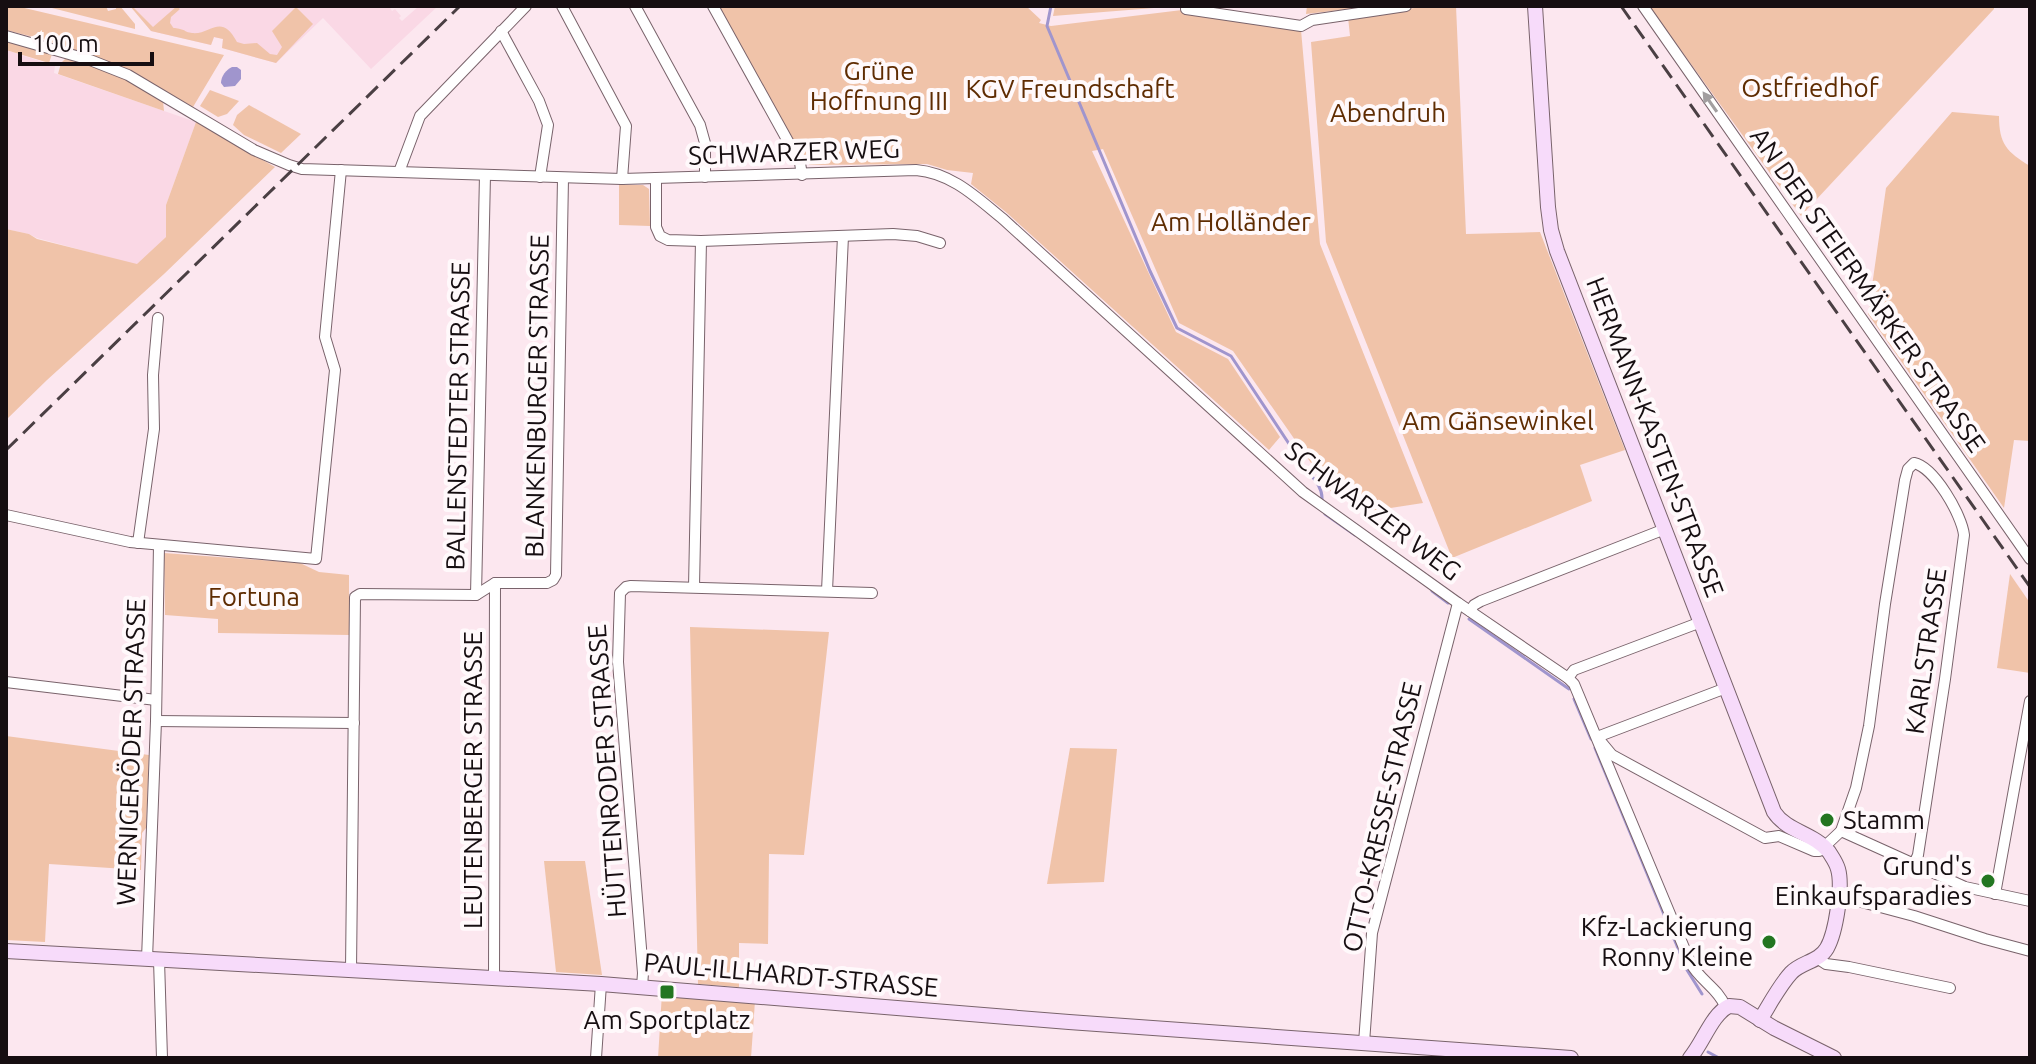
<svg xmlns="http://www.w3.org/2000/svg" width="2036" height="1064" viewBox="0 0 2036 1064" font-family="Ubuntu,sans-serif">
<rect width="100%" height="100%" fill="#fce7ef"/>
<!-- built -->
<g fill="#fad8e5">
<path d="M130 6H389L392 11 395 9 401 16 399 18 402 21 419 6H438L371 69 323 18 276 63 222 48 223 39 214 37 211 45 151 31Z"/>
<path d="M6 50 55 66 54 73 196 122 166 205V237L137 265 37 238 29 234 6 229Z"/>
</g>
<!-- green -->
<g fill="#f0c3a9">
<path d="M6 6H16L224 55 193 107 127 69 45 40 6 30Z"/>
<path d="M44 6H106L108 11 116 9V6H120L135 24V29Z"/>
<path d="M130 6H132L153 27 177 6 180 9 171 17 170 23C176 31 170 26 180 29 188 31 184 32 192 33 211 35 221 12 237 42L244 44 257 43 270 54 277 55 282 47 272 31 296 7 313 24 276 63 222 48 223 39 214 37 211 45 151 31Z"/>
<path d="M717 6H1026L1041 20 1039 23 1051 26 1182 10 1301 30 1320 244 1423 503 1371 511 1348 490 1334 496 1233 351 1179 323 1103 149 1092 151 1176 332 1228 359 1280 437 1269 450 1007 213 971 184 973 173 947 170 927 164 810 165 802 157Z"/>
<path d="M1055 6H1179L1053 16Z"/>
<path d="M1307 6H1375L1306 14Z"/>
<path d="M1429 6H1456L1466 234 1540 232 1625 450 1580 465 1592 501 1452 558 1326 242 1311 42 1350 36 1348 17Z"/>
<path d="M1649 6H1994V9L1801 216Z"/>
<path d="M6 41 52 54 49 63 6 50Z"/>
<path d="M67 57 122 76 163 101 164 111 58 74 61 63Z"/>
<path d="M210 90 239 101 227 114 218 117 200 106Z"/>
<path d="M249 105 301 134 281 153 244 135 233 125 237 115Z"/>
<path d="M1952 112 1999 116C1999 144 2007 152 2030 166V441L2014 440 2004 508 1868 314 1886 188Z"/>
<path d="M196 122 275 167 164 274 47 380 6 420V229L29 234 37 239 137 264 166 237V205Z"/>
<path d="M619 185H643L649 189 650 226 619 225Z"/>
<path d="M164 553 300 563 319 572 349 575V635L218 633V619L165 615Z"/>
<path d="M2010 574 2030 603V673L1997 668Z"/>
<path d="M690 627 829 632 804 855 769 854 768 944 739 943V987L698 984Z"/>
<path d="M6 736 149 755 146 828 142 833 141 870 49 864 45 942 6 940Z"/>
<path d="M1070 748 1117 749 1104 882 1047 884Z"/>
<path d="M544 861H585L602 975 556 972Z"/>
<path d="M662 993 755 1001 751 1058H658Z"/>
</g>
<!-- water -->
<path fill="#a095cd" d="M232 67H237L241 70V79L235 86 224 87 221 83C221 76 226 70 232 67Z"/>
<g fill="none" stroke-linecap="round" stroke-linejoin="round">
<!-- stream -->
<g stroke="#a095cd" stroke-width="3">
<path d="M1051 6 1047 26 1150 271 1177 328 1231 356 1305 468C1313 478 1323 487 1322 500"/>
<path d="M1325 514 1355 535"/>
<path d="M1432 591 1448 603"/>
<path d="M1469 619 1569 689"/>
<path d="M1574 699 1591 739"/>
<path d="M1595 748 1687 970 1702 994"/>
<path d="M1708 1052 1719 1058"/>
</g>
<!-- street casing -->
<g stroke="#79636b" stroke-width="12">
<g id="street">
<path d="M562 6 626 126 622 179"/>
<path d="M635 6 700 125 705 143V177"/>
<path d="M713 6 800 163 802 175"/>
<path d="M1187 6 1186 9 1301 26 1312 20 1406 6"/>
<path d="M1643 6 2030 559"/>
<path d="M501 31 539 101 548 125 540 177"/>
<path d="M6 36 90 60 128 75 254 150 289 165 302 169 622 179 916 170C952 173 977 198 1003 219L1303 492 1458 603 1568 678 1574 684 1690 962C1699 980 1718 988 1725 1006"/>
<path d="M399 172 420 116 526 6"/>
<path d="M656 178V227L660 236 668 240 701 241 893 234 917 236 940 243"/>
<path d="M6 515 130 542 316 559 335 370 325 337 341 170"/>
<path d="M138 543 154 429 153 375 158 318"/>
<path d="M694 587 701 241"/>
<path d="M827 591 843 236"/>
<path d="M476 595 495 583H547L553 580 556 575 563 178"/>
<path d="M1470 611 1474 605 1481 601 1665 529"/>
<path d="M1568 678 1574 670 1701 622"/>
<path d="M6 682 156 700"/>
<path d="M1726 688 1597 737 1612 755 1765 838 1779 836 1814 851H1819L1824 847 1841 831 1965 887 2030 901"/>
<path d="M156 721 354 723"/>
<path d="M1841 831 1856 788 1869 726 1885 604 1905 480 1908 469 1914 463C1934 467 1962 515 1964 535L1945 679 1918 855 1914 864"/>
<path d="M1995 894 2030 701"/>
<path d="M1839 896 1914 916 1985 939 2030 951"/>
<path d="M1817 958 1826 964 1849 967 1950 988"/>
<path d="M147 959 156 721 159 545"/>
<path d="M159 960 162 1058"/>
<path d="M351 970 355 597 360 594 476 595 485 175"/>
<path d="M494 977 495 583"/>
<path d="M642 987 643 973 618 662 620 593 626 587 631 586 872 593"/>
<path d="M1364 1043 1372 933 1458 603"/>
<path d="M596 1058 601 984"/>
</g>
</g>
<!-- secondary casing -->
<g stroke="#79636b" stroke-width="16">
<g id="secondary">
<path d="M1535 6 1548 207 1551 230 1557 251 1774 812C1787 832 1814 833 1829 852 1832 857 1836 862 1838 869 1843 886 1836 932 1827 948 1819 962 1801 962 1791 973 1779 986 1770 1004 1760 1020"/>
<path d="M6 951 601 984 1069 1022 1571 1058"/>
<path d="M1690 1058C1703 1043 1712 1014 1729 1006L1740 1007 1774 1028 1834 1058"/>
</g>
</g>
<!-- street -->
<use href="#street" stroke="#fff" stroke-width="10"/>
<!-- secondary -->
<use href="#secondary" stroke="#f7dbfa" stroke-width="14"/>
<!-- rail -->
<g stroke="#4a3f43" stroke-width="3" stroke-dasharray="16 8" stroke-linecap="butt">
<path d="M1621 6 2030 587"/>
<path d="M6 450 460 6"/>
</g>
</g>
<!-- one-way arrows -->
<defs><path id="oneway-solid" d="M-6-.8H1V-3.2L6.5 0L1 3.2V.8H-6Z" transform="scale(2)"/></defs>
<use fill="#a29fa0" href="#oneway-solid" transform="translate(1710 102) rotate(-125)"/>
<!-- markers -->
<g fill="#237621" stroke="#fff9fb" stroke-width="3">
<circle cx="1827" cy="820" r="8"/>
<circle cx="1988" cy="881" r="8"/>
<circle cx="1769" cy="942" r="8"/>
<rect x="659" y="984" width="16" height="16" rx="4"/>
</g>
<g text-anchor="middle" stroke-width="8" stroke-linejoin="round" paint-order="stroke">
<!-- park labels -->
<g font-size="26" fill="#5f2c02" stroke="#fff9fb">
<text x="879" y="80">Grüne<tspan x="879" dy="30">Hoffnung III</tspan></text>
<text x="1810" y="97">Ostfriedhof</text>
<text x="1070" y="98">KGV Freundschaft</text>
<text x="1388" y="122">Abendruh</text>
<text x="1231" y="231">Am Holländer</text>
<text x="1498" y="430">Am Gänsewinkel</text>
<text x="254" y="606">Fortuna</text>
</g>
<!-- street labels -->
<g font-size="26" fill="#160e11" stroke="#fff9fb">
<text transform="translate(794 152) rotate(-2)" y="9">SCHWARZER WEG</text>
<text transform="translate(1868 290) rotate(55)" y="9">AN DER STEIERMÄRKER STRASSE</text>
<text transform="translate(537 396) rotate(-89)" y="9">BLANKENBURGER STRASSE</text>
<text transform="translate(458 416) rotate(-89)" y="9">BALLENSTEDTER STRASSE</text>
<text transform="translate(1655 437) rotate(69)" y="9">HERMANN-KASTEN-STRASSE</text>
<text transform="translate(1373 511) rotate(37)" y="9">SCHWARZER WEG</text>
<text transform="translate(1926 651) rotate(-82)" y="9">KARLSTRASSE</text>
<text transform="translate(131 752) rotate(-88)" y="9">WERNIGERÖDER STRASSE</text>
<text transform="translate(607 771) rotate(-94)" y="9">HÜTTENRODER STRASSE</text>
<text transform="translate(473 780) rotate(-90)" y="9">LEUTENBERGER STRASSE</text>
<text transform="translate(1382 817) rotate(-77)" y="9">OTTO-KRESSE-STRASSE</text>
<text transform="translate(791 975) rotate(5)" y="9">PAUL-ILLHARDT-STRASSE</text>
</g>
<!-- poi labels -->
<g font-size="26" fill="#160e11" stroke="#fff9fb" text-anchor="end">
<text x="1843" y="829" text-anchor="start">Stamm</text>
<text x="1972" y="875">Grund's<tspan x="1972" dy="30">Einkaufsparadies</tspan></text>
<text x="1753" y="936">Kfz-Lackierung<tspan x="1753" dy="30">Ronny Kleine</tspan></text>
<text x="667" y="1029" text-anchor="middle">Am Sportplatz</text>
</g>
</g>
<!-- border -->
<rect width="2036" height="1064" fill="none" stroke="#160e11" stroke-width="16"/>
<!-- scale -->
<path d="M20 52v12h132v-12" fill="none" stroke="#160e11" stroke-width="4"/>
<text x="32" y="52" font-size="24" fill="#160e11" stroke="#fff9fb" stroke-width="6" paint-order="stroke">100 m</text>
</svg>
